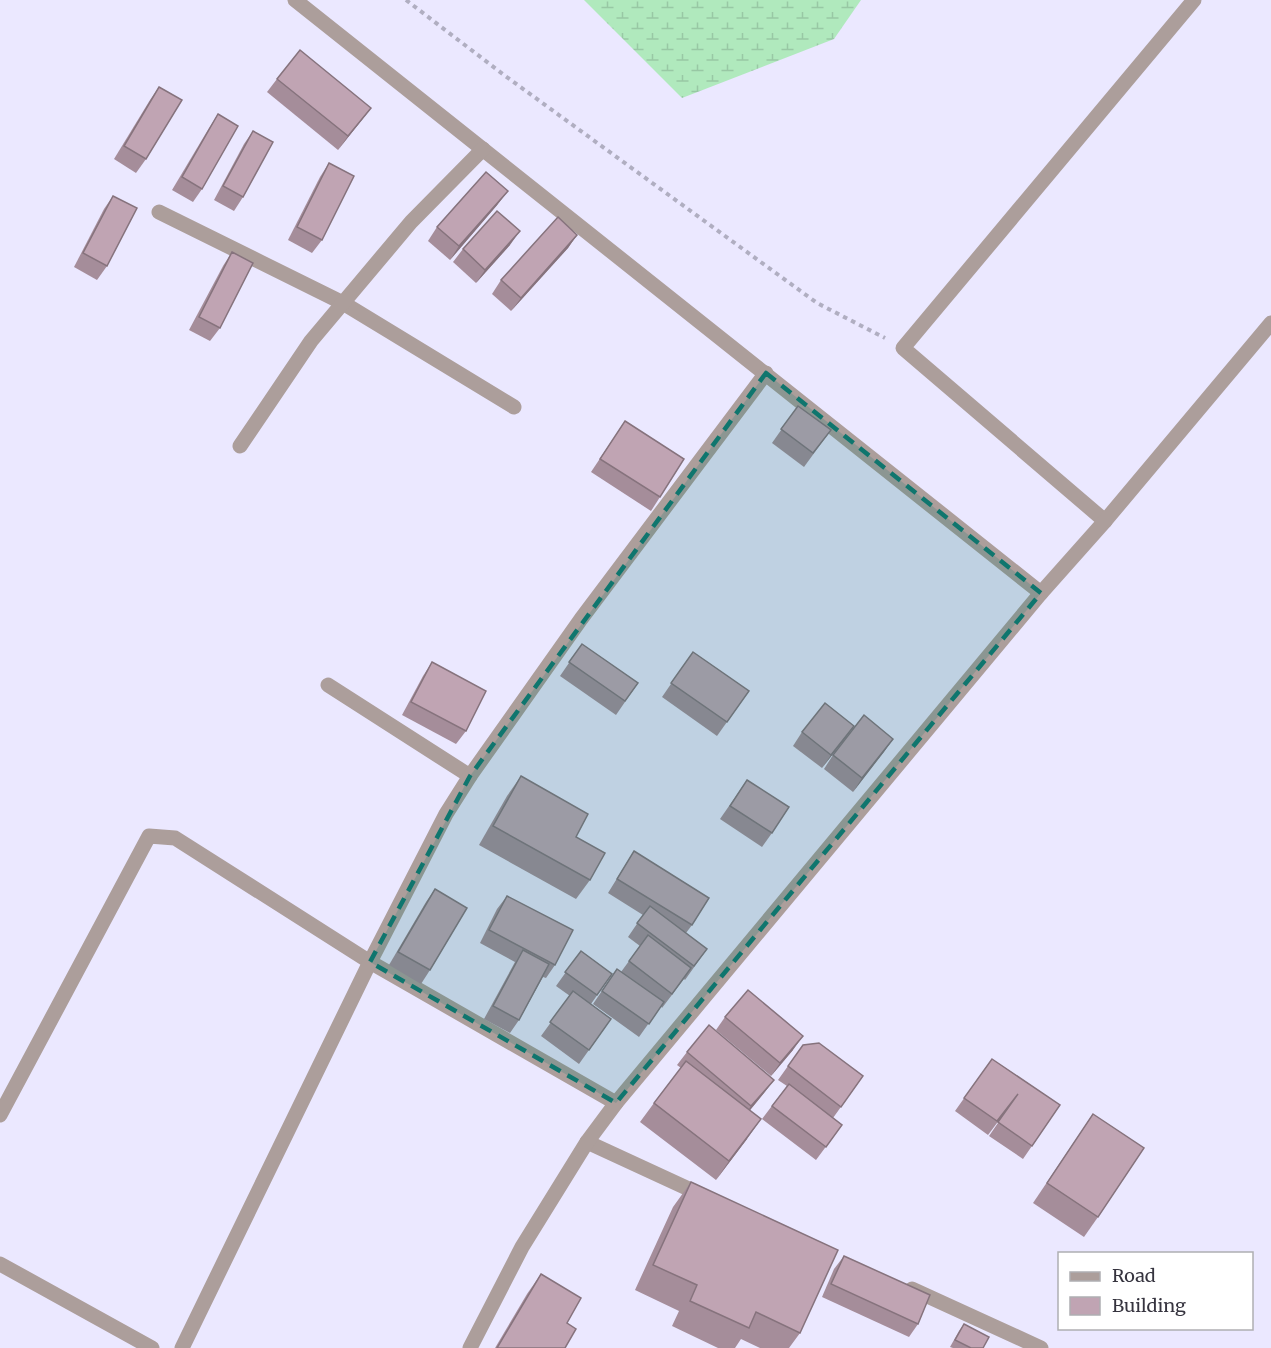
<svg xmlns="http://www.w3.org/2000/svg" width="1271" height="1348" viewBox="0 0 1271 1348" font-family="Merriweather,serif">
<defs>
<pattern id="wetland-marsh" width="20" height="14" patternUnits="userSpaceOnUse" patternTransform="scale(1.5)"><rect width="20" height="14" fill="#b0e9bd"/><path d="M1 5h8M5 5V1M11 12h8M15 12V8" fill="none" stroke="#98c8a4"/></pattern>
</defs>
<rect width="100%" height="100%" fill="#ebe8ff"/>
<!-- wetland -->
<path fill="url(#wetland-marsh)" d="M584 0H861L834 39 682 98Z"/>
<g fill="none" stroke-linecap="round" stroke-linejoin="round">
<!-- path -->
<path stroke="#b0aec1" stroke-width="4" stroke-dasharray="4.5 4.5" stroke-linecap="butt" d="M406 0 504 75 817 303 885 338"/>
<!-- minor -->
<g stroke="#ac9e9b" stroke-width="15">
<path d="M295 0 1041 593"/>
<path d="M159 212 343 303 514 407"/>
<path d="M240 446 311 341 411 222 483 149"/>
<path d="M1105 521 903 348 1194 0"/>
<path d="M328 685 470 776"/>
<path d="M0 1115 149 836 175 838 370 962 616 1103"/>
<path d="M587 1142 704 1196"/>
<path d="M0 1264 152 1348"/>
<path d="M912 1289 1041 1348"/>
<path d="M182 1348 370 962 446 814 470 776 581 619 766 373"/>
<path d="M470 1348 522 1247 587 1142 616 1103 1041 593 1105 521 1271 323"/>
</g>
</g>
<!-- wall -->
<g fill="#a58d9a">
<path d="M277 79 371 108 338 150 267 92Z"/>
<path d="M159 87 146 159 136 173 114 159 150 100Z"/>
<path d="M218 114 202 189 193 202 172 190 209 128Z"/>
<path d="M253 131 243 197 234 211 214 200 244 144Z"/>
<path d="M329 163 322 240 312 253 288 240 320 177Z"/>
<path d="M113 196 107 266 97 280 74 267 104 209Z"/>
<path d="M498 204 450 260 428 241 437 227Z"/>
<path d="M577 235 568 248 511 311 492 294 501 280Z"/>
<path d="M510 245 476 283 453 262 463 249Z"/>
<path d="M232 252 220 328 210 341 189 330 223 266Z"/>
<path d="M798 406 831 430 804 467 772 443Z"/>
<path d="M625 421 660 497 651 511 591 472Z"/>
<path d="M582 644 638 683 616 715 560 676Z"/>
<path d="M693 652 749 691 717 736 662 697Z"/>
<path d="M432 662 466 731 456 744 402 715 423 676Z"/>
<path d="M854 726 822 768 793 746 802 732Z"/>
<path d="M893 739 853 792 824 769 833 755Z"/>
<path d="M521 776 590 880 576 899 479 845 507 796Z"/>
<path d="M747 780 772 833 762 847 720 819Z"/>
<path d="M634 851 692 925 686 933 707 949 685 980 684 979 662 1008 661 1006 639 1037 593 1004 617 969 621 972 640 946 628 937 643 915 608 893Z"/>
<path d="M435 889 430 970 421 984 389 965 426 902Z"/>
<path d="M507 896 555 965 546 978 543 977 519 1020 510 1033 484 1019 515 962 480 943 497 909Z"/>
<path d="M581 951 612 974 591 1004 611 1019 579 1064 541 1036 570 996 556 986Z"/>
<path d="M725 1017 793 1050 771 1076 716 1030Z"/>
<path d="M687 1052 774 1080 764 1093 750 1110 747 1139 716 1180 640 1122 654 1103 681 1068 677 1065Z"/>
<path d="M992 1059 1060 1105 1023 1159 989 1136 1009 1107 988 1135 955 1111Z"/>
<path d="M788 1066 863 1076 833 1118 842 1125 816 1160 762 1119 787 1086 778 1080Z"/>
<path d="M1093 1114 1098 1217 1084 1237 1033 1203Z"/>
<path d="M691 1182 800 1333 789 1348H760L741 1339 735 1348H718L672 1326 679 1311 635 1290 673 1207Z"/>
<path d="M844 1256 918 1324 909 1337 822 1297 834 1269Z"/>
<path d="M541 1274 567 1323 565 1348H495L527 1294Z"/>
<path d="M964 1324 983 1348H953L950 1347 959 1331Z"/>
</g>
<!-- shaded-wall -->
<g fill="#86737d">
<path d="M371 108 361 121 338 150 348 136Z"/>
<path d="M508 191 498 204 450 260 459 246Z"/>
<path d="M520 231 510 245 476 283 485 270Z"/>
<path d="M577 235 568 248 511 311 521 298Z"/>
<path d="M854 726 845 739 822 768 831 755Z"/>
<path d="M893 739 884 752 853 792 862 778Z"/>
<path d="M803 1036 793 1050 771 1076 780 1063Z"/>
<path d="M774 1080 764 1093 742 1120 751 1106Z"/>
<path d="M761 1119 747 1139 716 1180 729 1161Z"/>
</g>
<!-- building -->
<g fill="#c0a4b3" stroke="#86737d" stroke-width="1.5">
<path d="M300 50 371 108 348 136 277 79Z"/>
<path d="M159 87 182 100 146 159 124 146Z"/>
<path d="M218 114 238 126 202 189 182 177Z"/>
<path d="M253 131 273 142 243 197 223 186Z"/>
<path d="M329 163 354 176 322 240 297 227Z"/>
<path d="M486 172 508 191 459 246 437 227Z"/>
<path d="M113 196 137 208 107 266 83 253Z"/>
<path d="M497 211 520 231 485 270 463 249Z"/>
<path d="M558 217 577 235 521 298 501 280Z"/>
<path d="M232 252 253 263 220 328 199 317Z"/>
<path d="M798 406 831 430 813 453 781 429Z"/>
<path d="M625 421 684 459 660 497 600 459Z"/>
<path d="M582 644 638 683 625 701 569 662Z"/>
<path d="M693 652 749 691 727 722 671 683Z"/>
<path d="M432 662 486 691 466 731 411 702Z"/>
<path d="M825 703 854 726 831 755 802 732Z"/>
<path d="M864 715 893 739 862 778 833 755Z"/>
<path d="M521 776 588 814 576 837 605 853 590 880 493 826Z"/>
<path d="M747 780 789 807 772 833 730 806Z"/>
<path d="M634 851 709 898 692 925 617 879Z"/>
<path d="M435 889 467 908 430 970 398 952Z"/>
<path d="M507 896 573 930 555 965 489 930Z"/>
<path d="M650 906 707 949 694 966 637 923Z"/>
<path d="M648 935 691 968 672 994 629 961Z"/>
<path d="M523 950 549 964 519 1020 493 1006Z"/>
<path d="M581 951 612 974 597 995 565 972Z"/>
<path d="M617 969 664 1002 649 1024 602 991Z"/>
<path d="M748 990 803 1036 780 1063 725 1017Z"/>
<path d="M573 991 611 1019 589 1050 550 1022Z"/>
<path d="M709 1025 774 1080 751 1106 687 1052Z"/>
<path d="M819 1043 863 1076 841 1107 788 1066 803 1045Z"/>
<path d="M992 1059 1060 1105 1032 1146 998 1122 1018 1094 997 1121 964 1098Z"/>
<path d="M686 1061 761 1119 729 1161 654 1103Z"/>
<path d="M789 1084 842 1125 826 1147 772 1106Z"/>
<path d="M1093 1114 1144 1148 1098 1217 1047 1183Z"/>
<path d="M691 1182 838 1250 800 1333 756 1312 749 1328 690 1301 697 1285 653 1265Z"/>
<path d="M844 1256 930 1295 918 1324 831 1284Z"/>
<path d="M541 1274 581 1298 567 1323 576 1329 565 1348H497Z"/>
<path d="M964 1324 989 1337 983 1348H971L955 1340Z"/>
</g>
<!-- marked area -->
<path fill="#0f766e" fill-opacity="0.2" stroke="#0f766e" stroke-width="4.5" stroke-dasharray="12 8" stroke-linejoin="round" d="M766 373 1041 593 616 1103 370 962 470 776Z"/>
<!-- legend -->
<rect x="1058" y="1252" width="195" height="78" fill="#ffffff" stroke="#afaeb2" stroke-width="1.5"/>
<rect x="1070" y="1272" width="30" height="9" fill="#ac9e9b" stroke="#afaeb2" stroke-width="1.5"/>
<text x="1112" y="1282" font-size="18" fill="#36343f">Road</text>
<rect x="1070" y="1297" width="30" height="18" fill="#c0a4b3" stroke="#afaeb2" stroke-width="1.5"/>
<text x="1112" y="1312" font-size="18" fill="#36343f">Building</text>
</svg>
